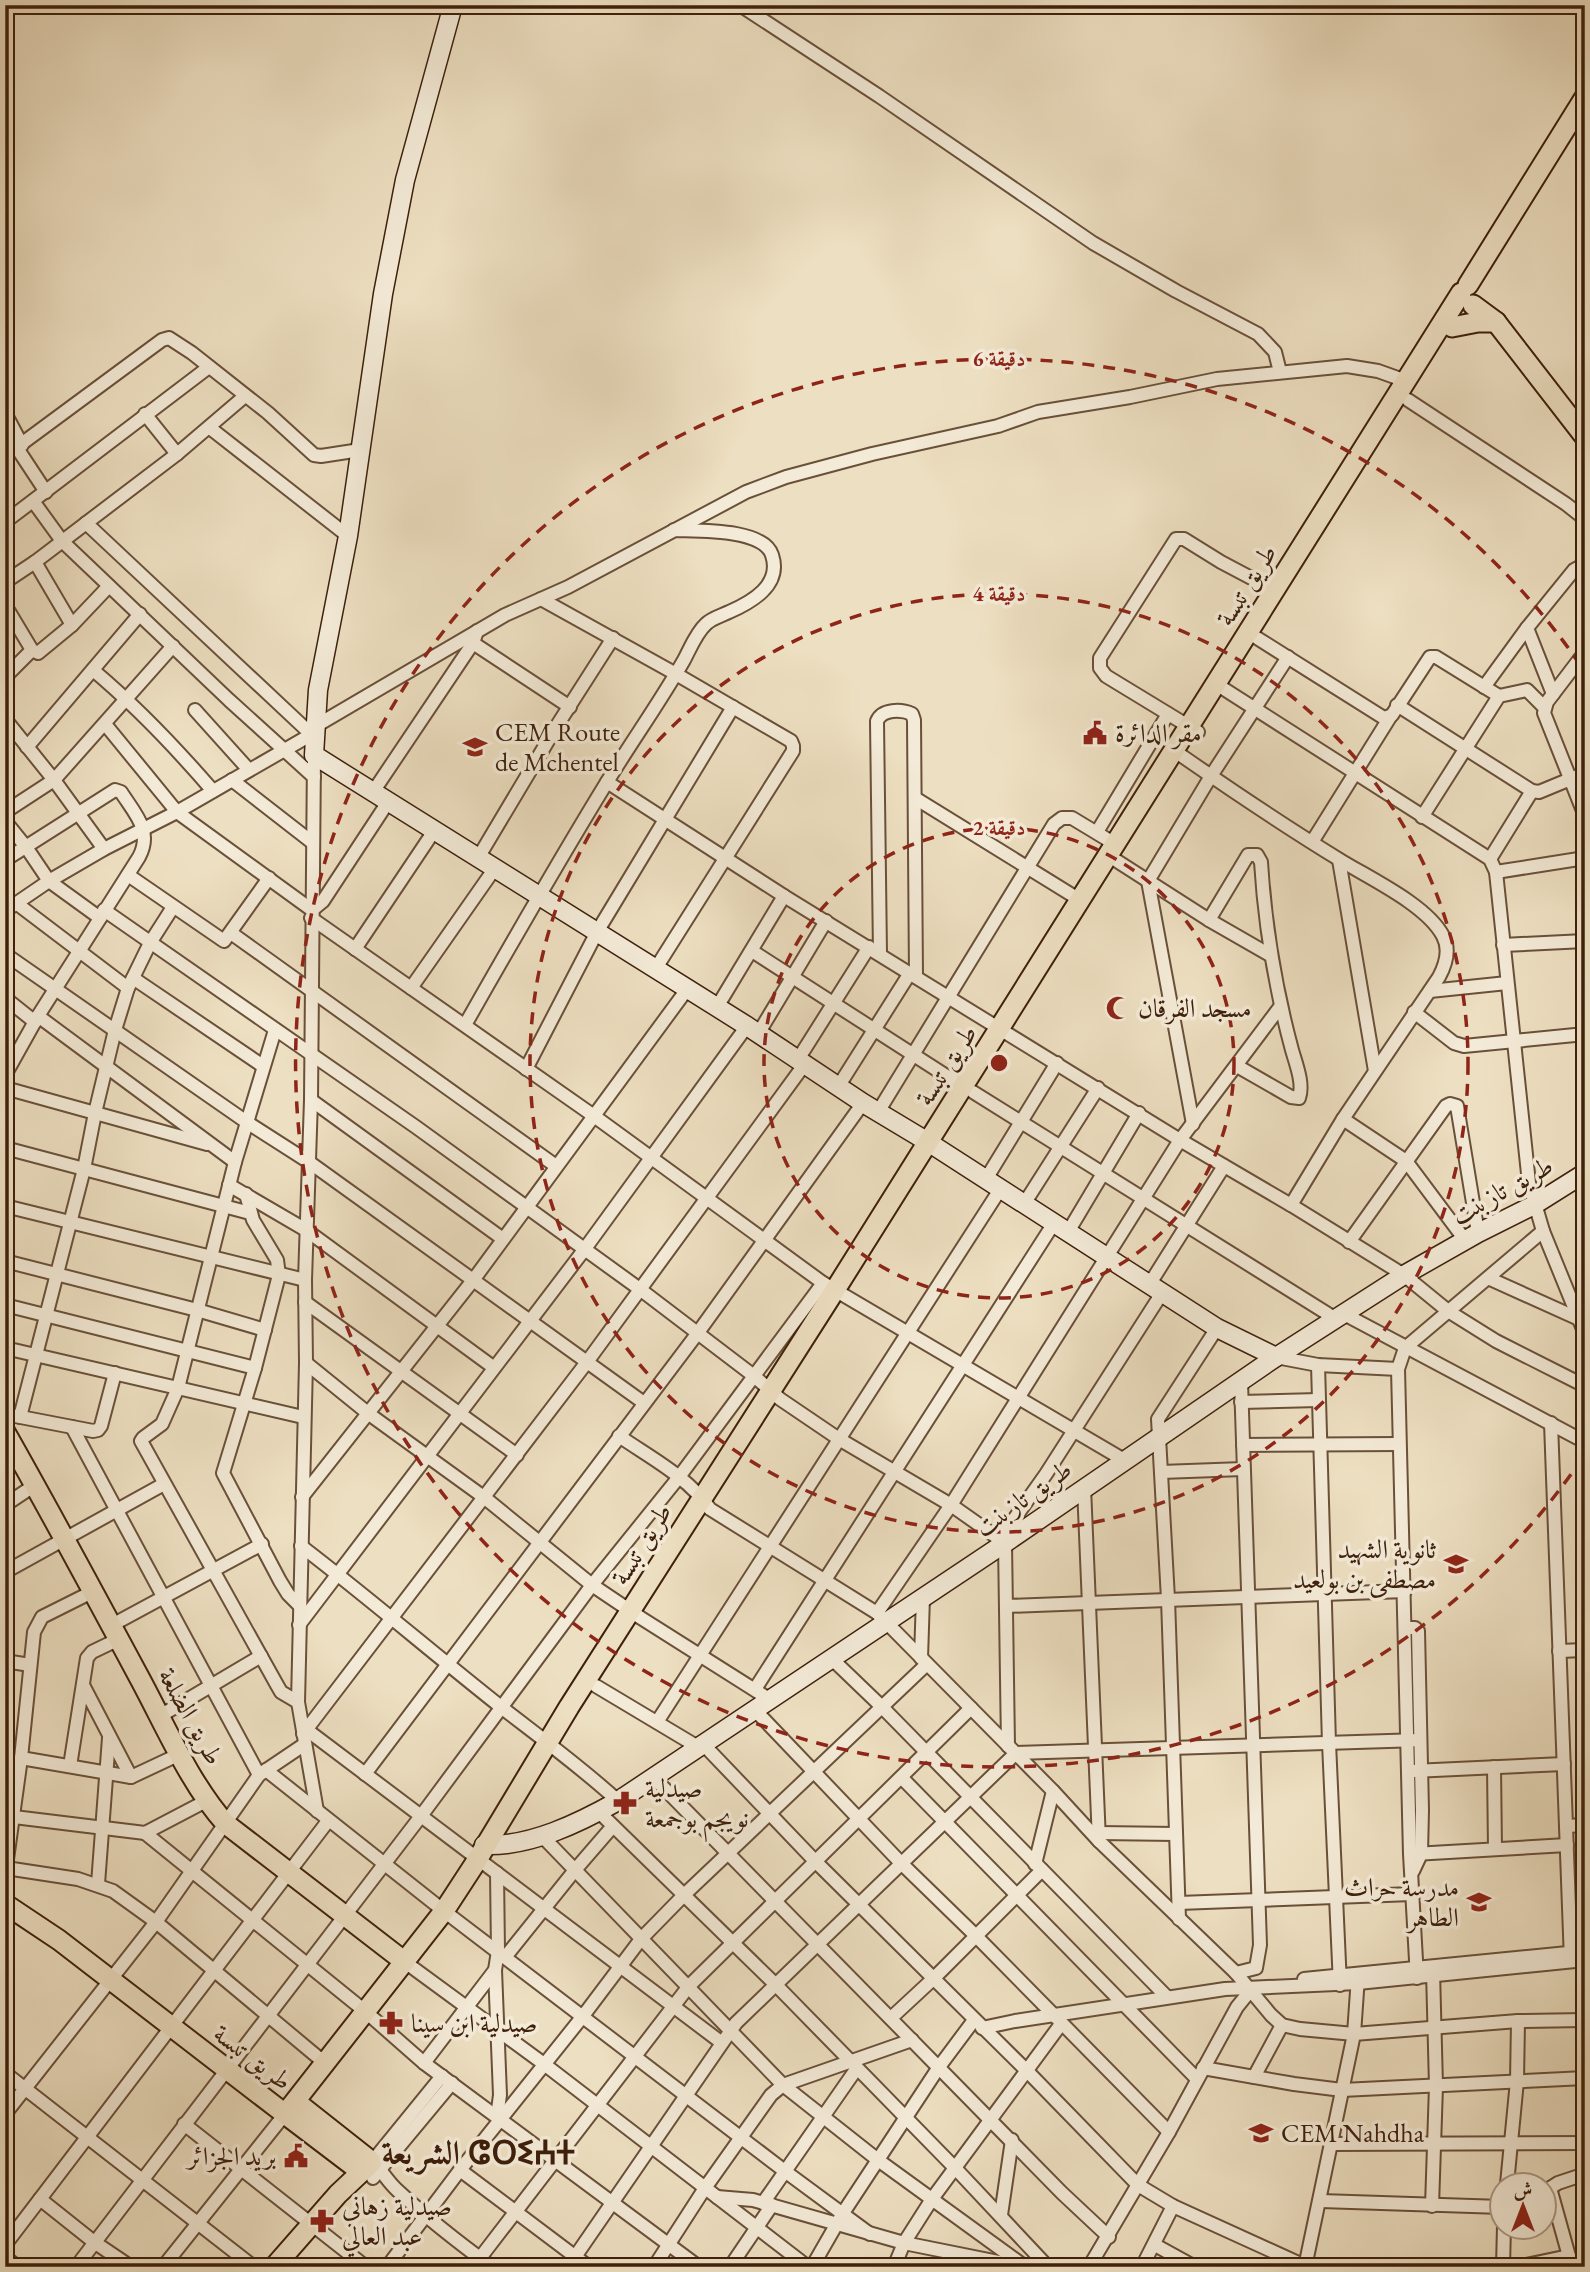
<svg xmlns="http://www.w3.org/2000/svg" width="1590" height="2272" viewBox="0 0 1590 2272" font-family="'EB Garamond',Amiri,'Noto Sans Tifinagh',serif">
<rect width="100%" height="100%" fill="#eddfc1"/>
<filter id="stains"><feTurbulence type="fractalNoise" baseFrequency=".00286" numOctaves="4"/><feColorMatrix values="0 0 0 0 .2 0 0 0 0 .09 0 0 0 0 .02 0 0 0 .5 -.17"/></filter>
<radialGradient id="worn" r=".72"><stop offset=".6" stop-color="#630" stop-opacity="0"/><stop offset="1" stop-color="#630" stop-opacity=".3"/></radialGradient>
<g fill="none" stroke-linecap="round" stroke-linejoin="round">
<!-- street casing -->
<g stroke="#6a5039" stroke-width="16">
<g id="street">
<path d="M740 5 879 96 1093 243 1176 291 1258 334 1275 352 1280 372"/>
<path d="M1408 400 1566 504 1585 519"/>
<path d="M5 413 22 445"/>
<path d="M145 414 177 454"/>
<path d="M210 428 348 536"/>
<path d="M17 448 46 492"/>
<path d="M5 456 162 340 169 338 192 353 268 413 314 455 321 456 360 450"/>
<path d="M33 501 62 541 229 700 314 777"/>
<path d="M5 522 209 367"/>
<path d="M86 523 311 734"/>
<path d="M35 562 72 625"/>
<path d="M5 582 35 562 177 454 245 396"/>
<path d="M541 599 676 674 791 741 793 746V751L656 968"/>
<path d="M5 605 32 650 38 653 72 625 109 586"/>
<path d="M1257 638 1384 718 1392 715 1430 657H1436L1499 696"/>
<path d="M473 643 570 707"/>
<path d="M1585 652 1547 702 1544 713 1585 816"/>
<path d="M93 670C137 707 176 748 213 791"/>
<path d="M5 677 32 650"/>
<path d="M1484 687 1527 628"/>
<path d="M1224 689 1490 859 1496 872 1529 1183 1543 1231 1585 1334"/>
<path d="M1553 694 1527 628 1574 570 1585 564"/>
<path d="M1397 705 1532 791 1539 792 1585 773"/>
<path d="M195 710 249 770"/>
<path d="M5 719 54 780 104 849"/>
<path d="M105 724 177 812 312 910 323 901 388 802"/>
<path d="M314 727 505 615 568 587 746 492 786 477 872 454 998 426 1038 412 1130 397 1217 379 1347 366 1378 371 1406 381"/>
<path d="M1198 732 1106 676 1100 668V658L1176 539H1184L1221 562 1274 590"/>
<path d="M27 747 140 614"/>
<path d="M314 755 311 1100 305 1280 306 1363 298 1702 317 1811"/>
<path d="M1182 756C1234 792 1286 827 1340 860 1369 878 1427 905 1443 936 1450 949 1446 964 1439 977L1343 1119 1291 1205"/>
<path d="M232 780 313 843"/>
<path d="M607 782 784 896"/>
<path d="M373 792 473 643 477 631"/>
<path d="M915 798 1080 900"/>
<path d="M5 812 54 780 173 646"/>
<path d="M1422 817 1499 696 1527 690 1544 707"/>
<path d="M5 821 26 847 49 881 100 918"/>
<path d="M1097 832 1168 714"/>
<path d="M1312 842 1390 717"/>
<path d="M478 858 558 724 613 638"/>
<path d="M1490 859 1532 791"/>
<path d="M5 860 115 790 121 792C135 814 153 831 139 857L38 1016 5 1075"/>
<path d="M1339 860 1375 1071"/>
<path d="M1117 861 1209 920 1270 955"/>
<path d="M1496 872 1585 858"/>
<path d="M128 875 224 941 269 878"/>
<path d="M16 903 128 988"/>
<path d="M104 910 416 1127 641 1290 754 1376 780 1399 839 1439 951 1505 1005 1543 1008 1746"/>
<path d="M5 911 49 881 104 849 177 812 314 733"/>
<path d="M311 918 594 1116 823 1283 1124 1460"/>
<path d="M1209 920 1248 855H1257L1261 862C1265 927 1275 987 1292 1050 1296 1064 1304 1084 1299 1098L1291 1097 1237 1066"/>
<path d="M231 933 556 1166"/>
<path d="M1503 945 1585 941"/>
<path d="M355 949 434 831"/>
<path d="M752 951 962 1086"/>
<path d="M5 954 248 1123 309 1162 644 1403"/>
<path d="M880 954 877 721C882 709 901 709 912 714L914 720 916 977"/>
<path d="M133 978 263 1066"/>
<path d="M411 988 495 868"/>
<path d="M1430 991 1507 983"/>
<path d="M5 998 35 1022"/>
<path d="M717 1007 784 896 1180 1140 1291 1205 1404 1275 1448 1311 1496 1341 1585 1386"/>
<path d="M1414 1012 1454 1043 1464 1046 1585 1034"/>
<path d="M38 1016 235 1162"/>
<path d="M465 1025C511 944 558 862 607 782 632 741 660 702 684 660 690 649 696 633 706 624 712 618 721 616 729 612 752 602 782 585 772 555 763 528 697 531 674 530"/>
<path d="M275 1030 235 1162 178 1388 162 1424 143 1438 141 1441 277 1685 281 1692 298 1702"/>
<path d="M758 1034 826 921"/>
<path d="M797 1061 869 947"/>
<path d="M526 1069 597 932 733 707"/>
<path d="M838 1087 910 973"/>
<path d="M5 1088 207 1144"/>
<path d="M973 1092 1336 1319"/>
<path d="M311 1100 503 1239"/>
<path d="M878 1112 1054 824 1062 818H1072L1115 844"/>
<path d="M1343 1119 1406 1161 1465 1240"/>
<path d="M1193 1124 1148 881 1211 776 1288 657"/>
<path d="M5 1148 250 1213"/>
<path d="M986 1179 1057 1063"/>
<path d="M229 1185 306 1230 493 1367"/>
<path d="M246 1194 253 1220 277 1260 279 1275 255 1368 223 1473 280 1581 288 1594 300 1606"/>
<path d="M1024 1204 1098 1088"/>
<path d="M5 1206 305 1280"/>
<path d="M1068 1232 1139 1113"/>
<path d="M1349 1242 1446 1106 1450 1104 1457 1106 1478 1233"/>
<path d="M5 1261 197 1310 265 1330"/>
<path d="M1488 1278 1579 1319 1582 1317"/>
<path d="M1149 1285 1224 1166"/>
<path d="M305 1302 517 1455"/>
<path d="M5 1305 255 1368"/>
<path d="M1344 1314 1585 1442"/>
<path d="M5 1348 303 1417"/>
<path d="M1276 1357 1318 1365 1398 1369"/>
<path d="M306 1363 369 1414 485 1498 592 1585 641 1618 769 1699"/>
<path d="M1318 1365 1329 1743 1340 1985"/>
<path d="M1241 1402 1318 1400"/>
<path d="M5 1414 93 1431 98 1430 101 1426 115 1373"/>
<path d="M20 1417 84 1169 95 1113 115 1030 128 988 150 943 173 907"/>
<path d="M1551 1423 1571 1961"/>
<path d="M72 1427 259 1775"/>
<path d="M619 1436C651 1458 688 1477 710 1509L877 1613 1053 1791 1099 1841 1236 1973 1271 2015 1282 2025 1300 2029 1354 2034 1518 2021 1585 2020"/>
<path d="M1243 1445 1399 1444"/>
<path d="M1161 1472 1243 1469"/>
<path d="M1084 1487 1099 1841"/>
<path d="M302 1497 474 1279 688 988"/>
<path d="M5 1505 35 1485"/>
<path d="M1000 1539 1046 1474 1162 1293"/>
<path d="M301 1546C369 1598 434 1654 501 1707 541 1738 581 1767 618 1801"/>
<path d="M5 1572 164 1484"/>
<path d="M1007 1606 1405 1591"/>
<path d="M877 1613 951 1505 1180 1140 1280 1007"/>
<path d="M112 1625 262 1544"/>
<path d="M299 1625 584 1250 747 1026"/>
<path d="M1406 1628H1415L1418 1631 1422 1810 1421 1854 1413 1871"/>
<path d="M1559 1651 1585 1650"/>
<path d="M831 1658 882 1707 1167 1997"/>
<path d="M921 1658 923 1597"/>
<path d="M5 1661 30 1665"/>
<path d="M83 1685 131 1777"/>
<path d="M596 1686 698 1747"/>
<path d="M755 1689 1054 1223"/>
<path d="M754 1709 900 1862 975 1935 1169 2132"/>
<path d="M160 1716 261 1656"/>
<path d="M657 1722 1001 1188"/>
<path d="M307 1730 722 2043"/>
<path d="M303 1734 587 1362 804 1065"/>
<path d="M703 1744 815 1861 1028 2072 1138 2185 1173 2206 1307 2267"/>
<path d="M21 1758 131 1777 180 1754"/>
<path d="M70 1766 87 1658 92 1652 119 1639"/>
<path d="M1494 1767 1495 1849"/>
<path d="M266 1770 444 1911 786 2172 870 2234"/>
<path d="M1413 1771 1564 1764"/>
<path d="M365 1774 697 1334 863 1103"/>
<path d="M654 1778 1062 2193 1109 2237"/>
<path d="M902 1778 1197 2079"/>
<path d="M599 1812 776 1985 956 2169 1048 2267"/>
<path d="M14 1817 145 1833 208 1800"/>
<path d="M1566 1826 1585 1825"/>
<path d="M145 1833 366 2012 424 2063 699 2267"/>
<path d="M1099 1833 1176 1834"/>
<path d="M542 1836 783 2085 878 2160 1024 2266"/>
<path d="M1414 1854 1567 1845"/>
<path d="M1035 1864 1053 1791"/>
<path d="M6 1868 78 1879 113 1891 156 1922 326 2064"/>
<path d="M5 1874 21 1758 34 1632 42 1617 94 1591"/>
<path d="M98 1884 109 1738"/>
<path d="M1179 1903 1412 1894"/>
<path d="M1179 1919 1168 1599 1158 1419 1217 1328"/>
<path d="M506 1956 575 1870 613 1826"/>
<path d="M405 1962 544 2064 808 2267"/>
<path d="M495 1970 500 2095 497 2117"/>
<path d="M1236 1973 1256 1968 1260 1945 1241 1382"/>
<path d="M1417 1978 1410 1854 1398 1369 1405 1348 1543 1231"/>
<path d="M1304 1979 1578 1952"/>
<path d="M891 2018 933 1979 1042 1870"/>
<path d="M982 2028 1015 2021 1225 1989 1358 1983 1585 1960"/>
<path d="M424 2063 495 1970 498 1951 497 1873"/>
<path d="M1203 2068 1294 2084 1342 2090 1585 2078"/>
<path d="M5 2073 254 2267"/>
<path d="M442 2076 372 2162C382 2170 387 2181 397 2190 427 2218 459 2243 492 2267"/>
<path d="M1254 2077 1282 2025"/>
<path d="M5 2114 156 1922 259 1775 305 1744"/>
<path d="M184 2124 366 2267"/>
<path d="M1331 2144 1585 2143"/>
<path d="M460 2170 589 2267"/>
<path d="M373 2178 452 2083"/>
<path d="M1507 2184 1517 2081 1518 2021"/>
<path d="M1550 2188 1572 2267"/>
<path d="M1544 2192 1558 2183 1585 2174"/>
<path d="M717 2197 753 2200 904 2243 1019 2266"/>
<path d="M40 2199 94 2242 131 2267"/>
<path d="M1321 2201 1502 2207"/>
<path d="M763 2203 857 2068"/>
<path d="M1432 2206 1436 2086 1433 1971"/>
<path d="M1001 2215 1012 2140"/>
<path d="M5 2245 328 1821"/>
<path d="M1155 2245 1195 2267"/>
<path d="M5 2257 18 2267"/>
<path d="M76 2267 421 1816 592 1585 679 1477 823 1283"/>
<path d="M163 2267 285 2114"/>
<path d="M387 2267 460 2170 583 2016 641 1939 685 1894 927 1664"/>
<path d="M477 2267 480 2258 689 1986 971 1708"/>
<path d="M568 2267 736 2023 1016 1753 1420 1740"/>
<path d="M654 2267 705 2188 771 2095 783 2085 912 2040"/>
<path d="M730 2267 772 2205"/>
<path d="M812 2267 843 2213 939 2067 974 2020"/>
<path d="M894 2267 904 2243 932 2199 1061 2024"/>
<path d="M1089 2267 1169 2132 1237 2007 1250 1991"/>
<path d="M1142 2267 1173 2206"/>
<path d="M1305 2267 1354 2034 1358 1977"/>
<path d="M1503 2267 1504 2226"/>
<path d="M1517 2267 1569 2256"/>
</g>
</g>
<!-- secondary casing -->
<g stroke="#3e200c" stroke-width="21">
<g id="secondary">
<path d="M453 5 405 180 383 294 348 536 318 690 314 755 747 1026 863 1103 928 1142 1217 1328 1276 1357"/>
<path d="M484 1845C530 1847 579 1823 618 1801L1005 1543 1276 1357 1404 1275 1478 1233 1534 1205 1585 1173"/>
</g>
</g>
<!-- primary casing -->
<g stroke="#3e200c" stroke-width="23">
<g id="primary">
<path d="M1468 285 1585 97"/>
<path d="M1473 305 1496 322 1585 437"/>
<path d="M1452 327 1478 322H1496"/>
<path d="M5 1432C51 1513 95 1595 139 1677 165 1725 190 1784 226 1824L405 1962"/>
<path d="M5 1904 59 1940 285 2114 444 1911 474 1865 569 1707 835 1290 1461 293"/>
<path d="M285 2114 360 2171"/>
<path d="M274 2267 338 2194 372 2162 296 2102"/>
</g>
</g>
<!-- street -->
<use href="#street" stroke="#f3ead7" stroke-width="12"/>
<!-- secondary -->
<use href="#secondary" stroke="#f3ead7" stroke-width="18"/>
<!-- primary -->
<use href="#primary" stroke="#eddfc1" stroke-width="19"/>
</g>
<!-- distance rings -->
<g fill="none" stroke="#8f2418" stroke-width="3.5" stroke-dasharray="12 9">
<circle cx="999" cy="1063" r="235"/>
<circle cx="999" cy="1063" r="469"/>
<path d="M1583 1457A704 704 0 1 1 1583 669"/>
</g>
<!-- icons -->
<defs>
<g id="civic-bare" transform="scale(1.89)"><path d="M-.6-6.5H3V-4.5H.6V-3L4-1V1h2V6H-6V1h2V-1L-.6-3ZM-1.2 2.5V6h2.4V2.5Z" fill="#8f2418" stroke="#f3ead7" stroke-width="2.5" paint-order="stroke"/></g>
<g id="school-bare" transform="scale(1.89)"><path d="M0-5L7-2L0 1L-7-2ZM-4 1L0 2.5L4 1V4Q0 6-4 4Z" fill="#8f2418" stroke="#f3ead7" stroke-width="2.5" paint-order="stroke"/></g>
<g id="mosque-bare" transform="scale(1.89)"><path d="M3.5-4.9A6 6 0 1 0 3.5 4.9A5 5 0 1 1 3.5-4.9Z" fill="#8f2418" stroke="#f3ead7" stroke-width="2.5" paint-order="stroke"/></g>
<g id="pharmacy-bare" transform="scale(1.89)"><path d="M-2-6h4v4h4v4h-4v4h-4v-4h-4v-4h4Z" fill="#8f2418" stroke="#f3ead7" stroke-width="2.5" paint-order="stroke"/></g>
</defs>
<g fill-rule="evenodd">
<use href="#civic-bare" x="1095" y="733"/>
<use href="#school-bare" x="475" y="747"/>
<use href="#mosque-bare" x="1118" y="1008"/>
<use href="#school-bare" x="1456" y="1564"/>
<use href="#pharmacy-bare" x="625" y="1803"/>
<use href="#school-bare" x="1479" y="1902"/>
<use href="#pharmacy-bare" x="391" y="2023"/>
<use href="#school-bare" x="1261" y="2133"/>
<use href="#civic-bare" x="296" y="2156"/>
<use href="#pharmacy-bare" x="322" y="2221"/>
</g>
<g text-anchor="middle" stroke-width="7" stroke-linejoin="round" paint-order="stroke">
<!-- street labels -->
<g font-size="26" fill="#3e200c" stroke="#f3ead7">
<text transform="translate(1246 585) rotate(-58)" y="9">طريق تبسة</text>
<text transform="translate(946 1065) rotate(-57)" y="9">طريق تبسة</text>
<text transform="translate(1502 1190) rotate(-29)" y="9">طريق تازبنت</text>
<text transform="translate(1023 1498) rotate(-35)" y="9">طريق تازبنت</text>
<text transform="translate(641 1544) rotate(-58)" y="9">طريق تبسة</text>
<text transform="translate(191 1716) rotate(61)" y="9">طريق الضلعة</text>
<text transform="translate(253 2057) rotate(37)" y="9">طريق تبسة</text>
</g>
<!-- poi labels -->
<g font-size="26" fill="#3e200c" stroke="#f3ead7" text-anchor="start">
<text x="495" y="741">CEM Route<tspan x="495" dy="30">de Mchentel</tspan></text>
<text x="1115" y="742">مقر الدائرة</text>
<text x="1138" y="1017">مسجد الفرقان</text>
<text x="1436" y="1558" text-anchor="end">ثانوية الشهيد<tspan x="1436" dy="30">مصطفى بن بولعيد</tspan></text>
<text x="645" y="1797">صيدلية<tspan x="645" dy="30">نويجم بوجمعة</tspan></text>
<text x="1459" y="1896" text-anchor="end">مدرسة حراث<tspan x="1459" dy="30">الطاهر</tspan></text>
<text x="411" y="2032">صيدلية ابن سينا</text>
<text x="1281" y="2142">CEM Nahdha</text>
<text x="276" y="2165" text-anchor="end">بريد الجزائر</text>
<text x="342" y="2215">صيدلية زهاني<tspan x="342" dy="30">عبد العالي</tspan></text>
</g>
<!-- district labels -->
<g font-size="33" font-weight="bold" fill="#3e200c" stroke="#f3ead7">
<text x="478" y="2164">الشريعة ⵛⵔⵉⵄⵜ</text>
</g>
</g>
<circle cx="999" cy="1063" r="10" fill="#8f2418" stroke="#f3ead7" stroke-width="3.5"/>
<g font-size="21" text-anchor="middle" font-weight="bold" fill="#8f2418" stroke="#f3ead7" stroke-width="7" stroke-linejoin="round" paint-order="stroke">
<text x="999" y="366">6 دقيقة</text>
<text x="999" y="601">4 دقيقة</text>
<text x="999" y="835">2 دقيقة</text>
</g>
<!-- margin -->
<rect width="1590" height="2272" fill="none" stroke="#eddfc1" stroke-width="28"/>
<rect x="7" y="7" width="1576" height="2258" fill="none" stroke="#3e200c" stroke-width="3.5"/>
<rect x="14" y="14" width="1562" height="2244" fill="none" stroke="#3e200c" stroke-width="2"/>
<!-- north arrow -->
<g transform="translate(1523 2206)"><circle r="33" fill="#f3ead7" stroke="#ab9986" stroke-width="2"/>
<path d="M0-5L12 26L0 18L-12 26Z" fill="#8f2418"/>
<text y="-10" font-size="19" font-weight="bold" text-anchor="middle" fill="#3e200c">ش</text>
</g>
<rect width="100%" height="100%" filter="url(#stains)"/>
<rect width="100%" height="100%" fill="url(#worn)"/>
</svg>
